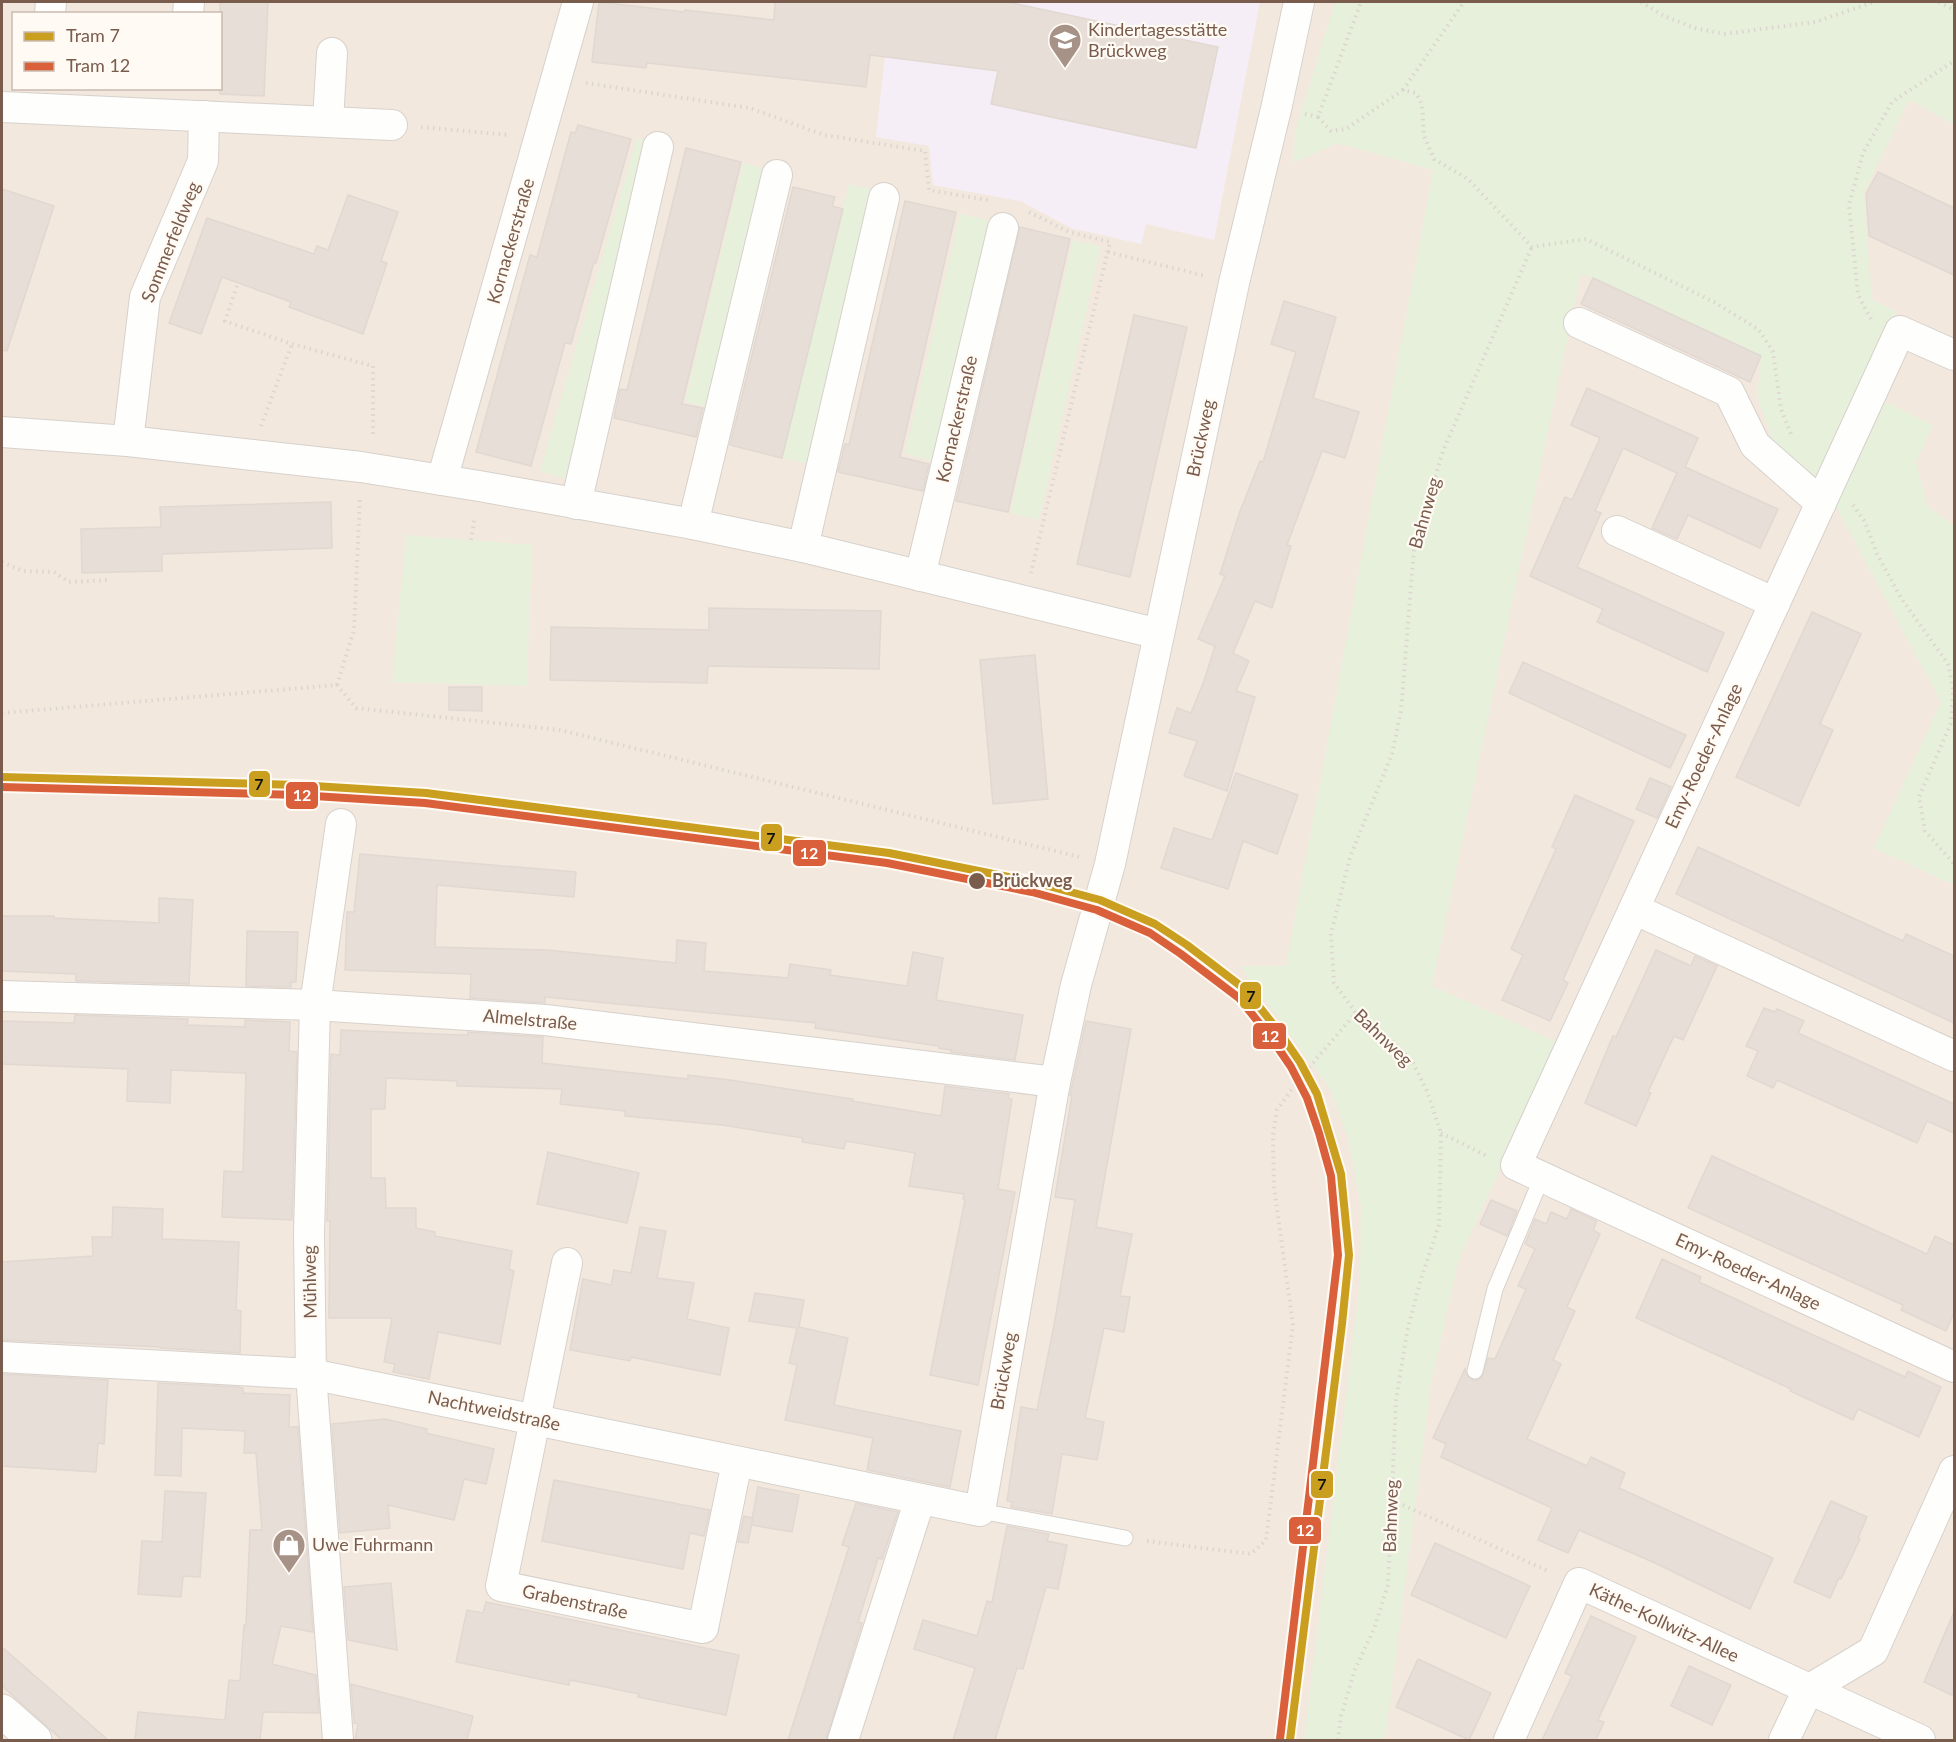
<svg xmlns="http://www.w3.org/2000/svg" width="1956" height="1742" viewBox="0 0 1956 1742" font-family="Lato,sans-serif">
<rect width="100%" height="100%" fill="#f9f5f0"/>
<!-- residential -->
<path fill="#f2e8de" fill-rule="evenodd" d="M2 2H1954V1740H2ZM14 14H220V88H14Z"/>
<!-- education -->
<path fill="#f6eef6" d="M891 2H1260L1214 240 1146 224 1141 244 1071 228 1020 201 933 185 929 146 876 137Z"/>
<!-- green -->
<g fill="#e7f0db">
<path d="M1335 2H1954V124L1909 100 1864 193 1872 300 1897 312 1816 481 1774 444 1757 396 1761 356 1581 273 1432 986 1557 1042 1458 1262 1431 1384 1385 1740H1304L1360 1282 1361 1207 1348 1137 1330 1089 1240 966H1286L1433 170 1338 143 1293 163 1295 132Z"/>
<path d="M637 138 651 141 565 479 540 471Z"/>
<path d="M743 163 772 170 714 409 685 402Z"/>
<path d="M849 184 877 190 810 464 782 458Z"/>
<path d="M960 214 996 222 941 463 905 454Z"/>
<path d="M1073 240 1101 246 1039 520 1010 513Z"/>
<path d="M1883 400 1933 425 1916 462 1928 507 1954 525V885L1874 848 1941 702 1835 505Z"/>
<path d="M406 535 532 545 527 686 392 682Z"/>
</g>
<!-- building -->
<g fill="#e6ded7" stroke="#e2d8d2" stroke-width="1.5">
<path d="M220 2H268L264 96 220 94Z"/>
<path d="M599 2 684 12 685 10 774 20 775 2H1008L1218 47 1196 148 991 104 998 71 870 55 866 87 647 63 646 68 592 62Z"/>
<path d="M578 125 631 139 596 263 594 262 571 344 565 343 531 466 476 452 530 255 537 257 571 132 575 133Z"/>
<path d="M686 148 741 162 682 404 703 408 696 437 614 418 620 389 627 390Z"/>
<path d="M1878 172 1954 208V275L1869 236 1866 194Z"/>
<path d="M793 187 835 197 832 206 843 209 782 458 730 445Z"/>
<path d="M2 189 54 206 7 351 2 350Z"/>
<path d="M348 195 398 212 381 261 387 263 363 334 289 307 291 302 222 277 201 334 169 323 207 218 314 254 317 246 328 250Z"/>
<path d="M905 201 956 212 900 457 929 464 923 491 838 472 845 444 849 445Z"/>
<path d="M1020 227 1070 239 1008 512 956 501Z"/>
<path d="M1593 278 1761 356 1750 382 1581 304Z"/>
<path d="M1284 301 1336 317 1313 398 1359 412 1345 458 1322 451 1287 545 1291 546 1272 608 1255 601 1233 653 1249 661 1236 691 1255 697 1227 791 1184 776 1197 741 1169 733 1177 708 1191 713 1204 681 1215 646 1198 639 1225 576 1220 574 1239 514 1260 461 1263 462 1296 352 1271 344Z"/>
<path d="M1134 315 1187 327 1130 577 1077 564Z"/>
<path d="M1587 388 1698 438 1685 467 1778 509 1760 548 1688 515 1677 539 1652 528 1677 473 1623 448 1595 511 1601 513 1577 567 1724 633 1707 672 1597 622 1603 609 1530 576 1565 497 1572 500 1600 438 1571 425Z"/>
<path d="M331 502 332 548 162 554V571L82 573 81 529 161 527 160 507Z"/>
<path d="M709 608 881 611 879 669 708 666 707 683 550 680 551 627 709 630Z"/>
<path d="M1812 612 1861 634 1820 724 1833 730 1799 806 1736 777Z"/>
<path d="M1035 655 1048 799 993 804 980 660Z"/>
<path d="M1523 662 1686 735 1670 768 1509 693Z"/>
<path d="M449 687H482V711L449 710Z"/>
<path d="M1236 773 1298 795 1277 854 1243 841 1228 889 1161 868 1174 828 1212 840Z"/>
<path d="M1650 778 1671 787 1657 818 1636 809Z"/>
<path d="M1575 795 1634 821 1563 980 1568 983 1550 1021 1502 1000 1523 955 1511 949 1556 849 1552 847Z"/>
<path d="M1698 847 1903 941 1906 934 1954 956V1023L1676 894Z"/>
<path d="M360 854 576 872 574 897 437 885 435 947 547 950 676 963 677 940 706 943 704 971 788 978 790 964 831 970 830 975 907 986 913 952 943 958 936 1000 1023 1015 1015 1060 951 1052V1050L939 1048V1046L815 1028 816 1023 545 997V1003L470 998 471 974 345 970 347 912H354Z"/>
<path d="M159 898 193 900 189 984 76 981V974L2 971V916H54V918L159 923Z"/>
<path d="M247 931 298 932 296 982H291V987L246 986Z"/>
<path d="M1656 950 1691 966 1695 956 1717 966 1683 1040 1674 1036 1648 1092 1651 1093 1636 1126 1585 1103 1613 1036 1616 1037Z"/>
<path d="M1764 1008 1775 1012 1777 1009 1804 1021 1798 1033 1954 1104V1133L1927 1121 1917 1143 1777 1080 1773 1088 1747 1076 1758 1051 1746 1046Z"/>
<path d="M75 1015 188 1019 187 1025 245 1027V1020L290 1022 289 1051 297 1052 292 1220 222 1217 224 1171 243 1172 246 1074 245 1073 171 1070 170 1103 127 1101 128 1069 2 1064V1021L74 1023Z"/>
<path d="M1086 1021 1131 1029 1096 1227 1132 1234 1120 1296 1130 1297 1124 1332 1104 1328 1085 1418 1104 1422 1097 1460 1062 1454 1052 1514 1011 1507 1012 1502 1007 1501 1021 1407 1037 1410 1055 1320 1075 1200 1055 1197 1072 1095H1070Z"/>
<path d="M341 1030 459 1035H468V1032L543 1037 542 1063 688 1079V1075L730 1080 853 1099 852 1101 941 1116 945 1086 1009 1094 1008 1098 1012 1099 998 1189 1015 1192 978 1385 930 1375 965 1200 963 1199 964 1194 909 1186 915 1153 846 1141 844 1149 802 1142 803 1138 722 1125 625 1116V1111L560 1104 562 1089 457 1086V1081L386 1078 385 1109H371V1178H385L386 1208H416V1228L435 1232V1236L512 1251 509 1269 514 1271 500 1344 438 1332 429 1379 393 1372 395 1364 384 1362 392 1318H329L330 1221H327L331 1054 340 1055Z"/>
<path d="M548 1152 639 1173 627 1223 537 1204Z"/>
<path d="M1712 1156 1927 1254 1935 1236 1954 1245V1313L1946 1331 1901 1310 1903 1305 1688 1208Z"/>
<path d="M1491 1200 1517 1211 1507 1236 1480 1224Z"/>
<path d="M113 1207 163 1209 162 1239 239 1242 236 1310 241 1311 240 1353 160 1348V1347L2 1340V1262L93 1256 92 1237H112Z"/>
<path d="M1571 1209 1597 1221 1593 1230 1600 1234 1567 1307 1575 1311 1553 1360 1561 1364 1527 1439 1587 1466 1591 1457 1625 1473 1619 1488 1773 1558 1750 1609 1655 1563 1579 1530 1568 1553 1538 1540 1552 1508 1441 1457 1446 1444 1433 1438 1465 1369 1466 1374 1472 1380H1477L1482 1377 1488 1358 1495 1359 1526 1289 1518 1286 1535 1249 1525 1244 1535 1219 1546 1224 1551 1212 1567 1219Z"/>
<path d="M640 1227 666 1231 657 1278 694 1283 687 1319 729 1328 720 1375 631 1357 630 1361 570 1350 583 1279 611 1285 614 1270 631 1273Z"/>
<path d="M1662 1259 1701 1277 1699 1282 1787 1323 1905 1377 1908 1371 1941 1387 1919 1437 1858 1409 1853 1420 1790 1391 1791 1389 1636 1318Z"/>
<path d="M755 1293 804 1300 799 1327 848 1338 834 1405 961 1431 950 1487 867 1470 873 1438 785 1420 797 1365 789 1363 797 1328 749 1321Z"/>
<path d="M2 1374 108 1380 104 1444 98 1443 96 1472 2 1466Z"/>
<path d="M158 1383 238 1387 243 1388V1393L290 1395 289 1427H298L313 1632 281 1626 272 1664 316 1675 319 1713 263 1712 260 1740H135L138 1712 225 1720 229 1680 240 1681 244 1625H246L250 1530H262L256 1453H244L245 1431 182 1428 181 1476 155 1475Z"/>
<path d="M385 1419 427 1429 426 1433 494 1449 486 1484 464 1479 454 1520 388 1505 390 1528 340 1533 332 1424Z"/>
<path d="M554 1480 710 1510 704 1536 690 1533 683 1569 542 1541Z"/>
<path d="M758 1487 799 1495 792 1532 751 1525Z"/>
<path d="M165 1491 206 1493 200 1577 183 1576 181 1597 138 1594 142 1541 162 1542Z"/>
<path d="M1831 1501 1867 1517 1858 1538 1860 1539 1841 1579 1839 1578 1830 1598 1794 1582Z"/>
<path d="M856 1503 898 1512 882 1559 878 1558 858 1622 862 1623 826 1740H788L849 1547 842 1545Z"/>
<path d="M744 1516 753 1518 748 1543 738 1542Z"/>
<path d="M1007 1526 1049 1534 1047 1541 1067 1545 1058 1589 1046 1587 1023 1669 1017 1668 995 1740H953L975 1668 914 1649 923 1620 977 1636 987 1601 992 1602Z"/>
<path d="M1435 1543 1530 1586 1506 1638 1411 1595Z"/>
<path d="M391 1583 397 1650 348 1640 344 1587Z"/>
<path d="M486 1602 739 1655 726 1715 638 1697 639 1694 570 1680 569 1685 456 1662 467 1610 483 1613Z"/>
<path d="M1954 1612V1696L1924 1682Z"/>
<path d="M1591 1616 1636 1637 1598 1720 1604 1722 1596 1740H1542L1572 1676 1565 1673Z"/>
<path d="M2 1647 108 1740H62L2 1686Z"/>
<path d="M1418 1659 1491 1693 1469 1740 1396 1707Z"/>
<path d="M1689 1666 1731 1685 1712 1725 1671 1706Z"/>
<path d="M351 1684 473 1716 467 1740H355L358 1724 354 1723Z"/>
</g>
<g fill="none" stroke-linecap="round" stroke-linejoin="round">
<!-- lane casing -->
<g stroke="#d7d1cb" stroke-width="17">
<g id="lane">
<path d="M1475 1371 1495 1289 1542 1177"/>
<path d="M980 1511 1125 1538"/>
</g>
</g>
<!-- street casing -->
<g stroke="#d7d1cb" stroke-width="32">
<g id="street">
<path d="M50 14 51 2"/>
<path d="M188 14 189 2"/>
<path d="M2 107 392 125"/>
<path d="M328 121 332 53"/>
<path d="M1579 323 1729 392 1755 445 1821 503"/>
<path d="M1954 355 1900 331 1516 1165 1954 1367"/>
<path d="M2 432 128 441 361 467 479 486 693 524 803 547 1159 634"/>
<path d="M128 441 145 297 203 161 204 116"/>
<path d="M442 480 578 2"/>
<path d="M576 504 658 147"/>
<path d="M693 524 777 175"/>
<path d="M1617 531 1775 603"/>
<path d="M803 547 884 198"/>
<path d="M920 576 1003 228"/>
<path d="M1634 909 1954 1056"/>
<path d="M2 996 315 1005 545 1020 1055 1082"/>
<path d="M567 1263 501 1586 703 1628 737 1462"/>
<path d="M2 1357 311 1374 980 1511 1055 1082 1076 985 1110 864 1234 283 1277 105 1299 2"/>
<path d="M338 1740 311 1374 309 1234 315 1005 341 824"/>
<path d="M843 1740 920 1499"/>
<path d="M1509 1740 1579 1583 1920 1740"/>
<path d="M1784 1740 1808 1690 1873 1651 1954 1471"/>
</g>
</g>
<!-- secondary casing -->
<g stroke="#d9d2cb" stroke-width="35">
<path id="secondary" d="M2 1711 35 1740"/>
</g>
<!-- path -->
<g stroke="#dcd5d0" stroke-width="4" stroke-dasharray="1.5 4.5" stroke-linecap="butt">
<path d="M1641 2 1664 16 1695 28 1724 34 1815 22 1874 2"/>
<path d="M1939 2 1954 10"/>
<path d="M586 83 750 108 824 135 925 151 929 190 988 200"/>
<path d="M1403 90 1464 2"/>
<path d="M1305 114 1318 117 1361 2"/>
<path d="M1318 117 1331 131 1346 129 1403 90 1416 93 1422 105 1424 136 1434 159 1468 179 1532 247 1586 239 1716 303 1759 330 1773 352 1781 409 1791 434"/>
<path d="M421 127 510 135"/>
<path d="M1029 212 1069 232 1110 242 1031 573"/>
<path d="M1108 252 1206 276"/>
<path d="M237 286 225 321 292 344 373 366V437"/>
<path d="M1871 319 1858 295 1849 205 1863 153 1892 102 1954 61"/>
<path d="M261 426 292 344"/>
<path d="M1853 505 1865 522 1877 554 1901 598 1948 664 1953 689 1951 723 1919 797 1925 831 1954 864"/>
<path d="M471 540 475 517"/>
<path d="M2 562 23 571 54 572 69 582 108 580"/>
<path d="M337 685 354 630 360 497"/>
<path d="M2 713 337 685 356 708 560 730 1080 857"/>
<path d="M1441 1133 1487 1156"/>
<path d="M1392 1500 1550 1572"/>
<path d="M1147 1541 1251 1554 1266 1540 1293 1325 1274 1187 1273 1135 1277 1110 1299 1079 1356 1013"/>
<path d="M1338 1740 1341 1716 1355 1669 1374 1629 1388 1585 1396 1400 1407 1332 1420 1282 1439 1225 1441 1133 1427 1091 1412 1061 1395 1044 1356 1013 1334 983 1331 934 1350 857 1392 754 1401 711 1414 549 1443 451 1532 247"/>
</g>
<!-- lane -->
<use href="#lane" stroke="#fefefd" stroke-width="15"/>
<!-- street -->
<use href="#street" stroke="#fefefd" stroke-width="30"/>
<!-- secondary -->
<use href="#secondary" stroke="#fefefd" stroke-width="33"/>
<!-- tram-1 casing -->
<g stroke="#fffaf3" stroke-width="12">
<path id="tram-1" d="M2 777 298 785 426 793 889 853 1034 882 1100 900 1155 924 1187 945 1246 990 1280 1033 1300 1062 1317 1094 1341 1174 1349 1255 1342 1324 1290 1740"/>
</g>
<!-- tram-2 casing -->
<g stroke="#fffaf3" stroke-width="12">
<path id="tram-2" d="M2 787 298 795 425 803 887 863 1032 892 1097 910 1150 933 1181 954 1239 998 1272 1039 1291 1067 1307 1098 1319 1133 1331 1176 1338 1255 1280 1739"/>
</g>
<!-- tram-1 -->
<use href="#tram-1" stroke="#ca9f1f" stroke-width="8"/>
<!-- tram-2 -->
<use href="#tram-2" stroke="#da603b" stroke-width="8"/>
</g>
<!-- icons -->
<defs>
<g id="school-pin" transform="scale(1.725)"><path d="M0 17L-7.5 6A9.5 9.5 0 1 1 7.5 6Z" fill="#a69286" stroke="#fffaf3"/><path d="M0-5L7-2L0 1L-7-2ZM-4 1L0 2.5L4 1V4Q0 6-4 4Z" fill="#fff"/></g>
<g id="shop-pin" transform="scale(1.725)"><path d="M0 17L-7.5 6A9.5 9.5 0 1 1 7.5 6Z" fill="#a69286" stroke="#fffaf3"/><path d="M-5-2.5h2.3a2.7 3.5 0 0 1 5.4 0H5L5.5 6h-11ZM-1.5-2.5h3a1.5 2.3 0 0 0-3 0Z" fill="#fff"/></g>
</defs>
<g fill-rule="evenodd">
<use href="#school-pin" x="1065" y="40"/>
<use href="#shop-pin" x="289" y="1545"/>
</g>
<!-- markers -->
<circle fill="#7a5c4d" stroke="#fffaf3" stroke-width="2" cx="977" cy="881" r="9"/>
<g text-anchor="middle" stroke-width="4.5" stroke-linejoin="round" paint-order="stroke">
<!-- poi labels -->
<g font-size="18" fill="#7a5c4d" stroke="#fffaf3" text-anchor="start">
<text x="1088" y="36">Kindertagesstätte<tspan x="1088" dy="21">Brückweg</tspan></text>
<text x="312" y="1551">Uwe Fuhrmann</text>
</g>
<!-- street labels -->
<g font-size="18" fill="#7a5c4d" stroke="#fffaf3">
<text transform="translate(511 241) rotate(-74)" y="6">Kornackerstraße</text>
<text transform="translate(171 242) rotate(-68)" y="6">Sommerfeldweg</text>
<text transform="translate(957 419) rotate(-77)" y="6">Kornackerstraße</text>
<text transform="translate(1201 438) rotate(-78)" y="6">Brückweg</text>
<text transform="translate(1425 513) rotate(-74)" y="6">Bahnweg</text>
<text transform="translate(1704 756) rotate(-65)" y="6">Emy-Roeder-Anlage</text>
<text transform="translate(530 1020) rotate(5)" y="6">Almelstraße</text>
<text transform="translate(1383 1038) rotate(44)" y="6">Bahnweg</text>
<text transform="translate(1748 1272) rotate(25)" y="6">Emy-Roeder-Anlage</text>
<text transform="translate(310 1282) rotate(-91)" y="6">Mühlweg</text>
<text transform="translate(1004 1371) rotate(-80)" y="6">Brückweg</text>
<text transform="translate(494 1411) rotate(12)" y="6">Nachtweidstraße</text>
<text transform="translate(1391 1516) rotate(-88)" y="6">Bahnweg</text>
<text transform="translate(575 1602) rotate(12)" y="6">Grabenstraße</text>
<text transform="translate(1664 1623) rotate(25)" y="6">Käthe-Kollwitz-Allee</text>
</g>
<!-- stop labels -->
<g font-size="18" font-weight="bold" fill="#7a5c4d" stroke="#fffaf3" text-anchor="start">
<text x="992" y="887">Brückweg</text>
</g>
</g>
<g stroke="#fffaf3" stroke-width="2">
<rect x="248" y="770" width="23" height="28" rx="6" fill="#ca9f1f"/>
<rect x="285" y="781" width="34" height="29" rx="6" fill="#da603b"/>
<rect x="760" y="823" width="23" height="29" rx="6" fill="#ca9f1f"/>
<rect x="792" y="839" width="35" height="28" rx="6" fill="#da603b"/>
<rect x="1239" y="981" width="23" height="29" rx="6" fill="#ca9f1f"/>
<rect x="1252" y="1022" width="35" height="28" rx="6" fill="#da603b"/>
<rect x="1310" y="1470" width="24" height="29" rx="6" fill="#ca9f1f"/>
<rect x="1288" y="1516" width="34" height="29" rx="6" fill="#da603b"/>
</g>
<g font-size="16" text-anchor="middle" font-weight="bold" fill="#fff">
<text x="302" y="801">12</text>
<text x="809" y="859">12</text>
<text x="1270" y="1042">12</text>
<text x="1305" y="1536">12</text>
</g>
<g font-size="16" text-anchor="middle" font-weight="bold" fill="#111">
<text x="259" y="790">7</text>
<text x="771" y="844">7</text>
<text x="1251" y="1002">7</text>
<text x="1322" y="1490">7</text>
</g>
<!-- border -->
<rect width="1956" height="1742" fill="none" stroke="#7a5c4d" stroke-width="6"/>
<!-- legend -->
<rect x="12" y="12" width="210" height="78" fill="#fffaf3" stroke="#cabbb1" stroke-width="1.5"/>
<rect x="24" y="32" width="30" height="9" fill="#ca9f1f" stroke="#cabbb1" stroke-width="1.5"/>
<text x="66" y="42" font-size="18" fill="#7a5c4d">Tram 7</text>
<rect x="24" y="62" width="30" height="9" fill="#da603b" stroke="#cabbb1" stroke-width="1.5"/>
<text x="66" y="72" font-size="18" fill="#7a5c4d">Tram 12</text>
</svg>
